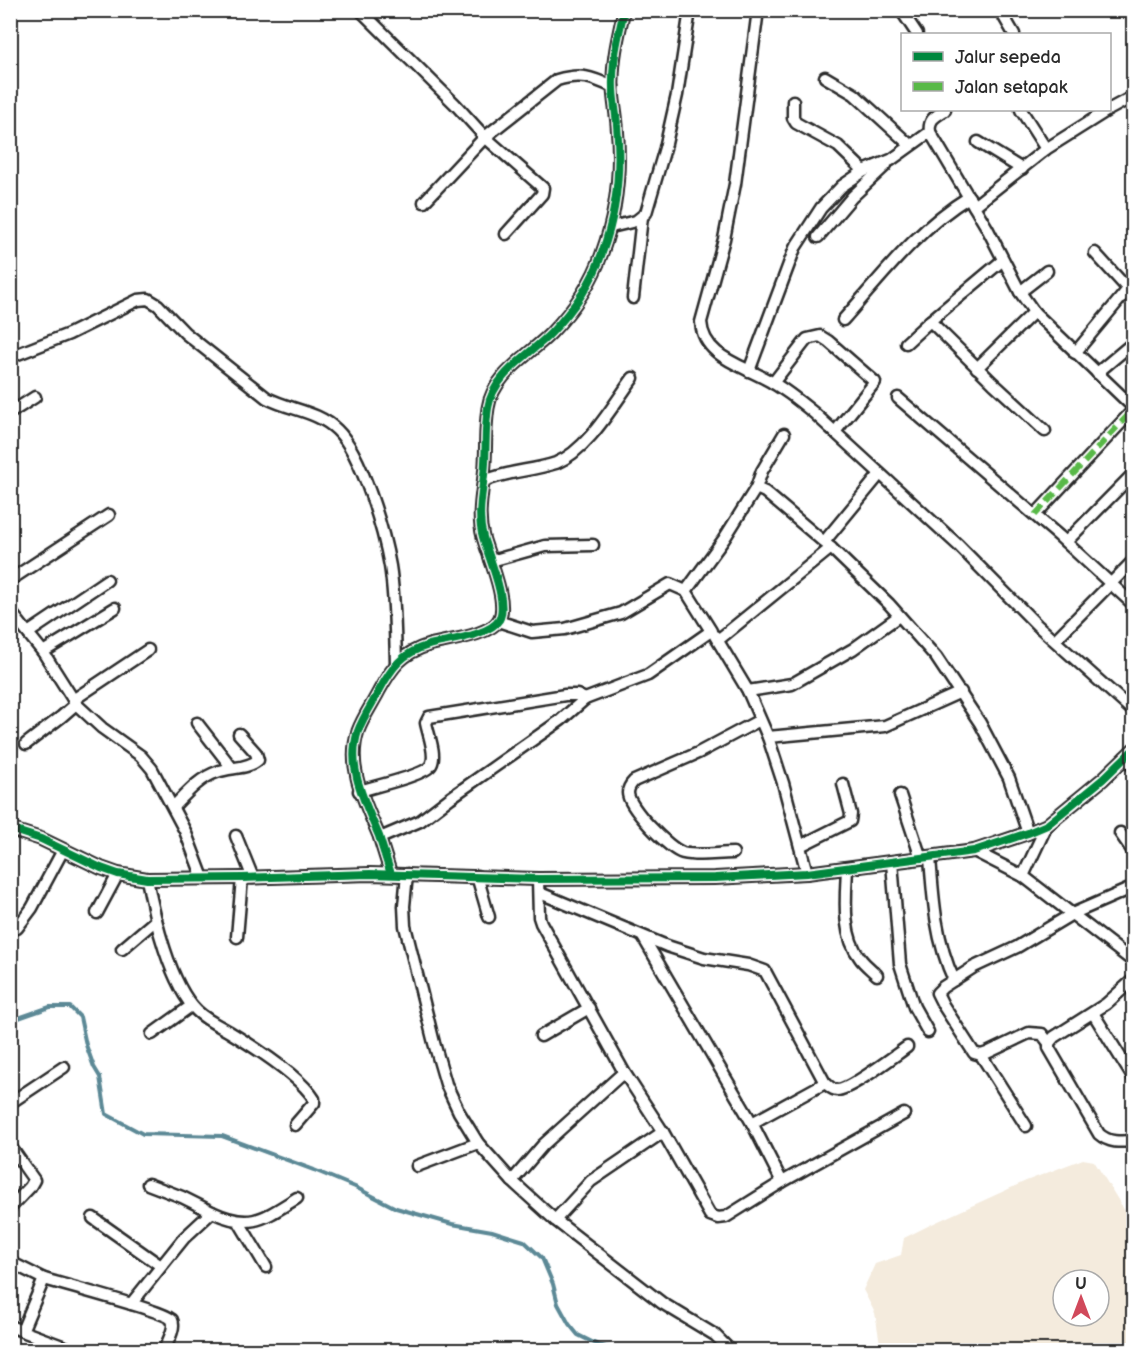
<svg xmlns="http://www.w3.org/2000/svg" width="1144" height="1361" viewBox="0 0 1144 1361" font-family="'Balsamiq Sans',sans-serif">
<rect width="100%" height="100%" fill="#fff"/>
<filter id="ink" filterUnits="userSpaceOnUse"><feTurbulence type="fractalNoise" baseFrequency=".0167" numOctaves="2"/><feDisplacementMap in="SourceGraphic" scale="12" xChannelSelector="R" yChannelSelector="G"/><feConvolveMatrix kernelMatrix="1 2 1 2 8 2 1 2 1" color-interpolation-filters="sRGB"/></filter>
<g filter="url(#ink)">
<!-- built -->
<path fill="#f4ebdd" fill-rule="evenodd" d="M1083 1159 1094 1161 1133 1224V1350H881L875 1313 863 1290 875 1264 901 1255 904 1238 932 1224 1026 1181ZM1063 1280H1099V1316H1063Z"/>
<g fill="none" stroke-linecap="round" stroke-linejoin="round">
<!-- stream -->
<path stroke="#5c8996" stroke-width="4" d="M10 1021 50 1007H70L80 1017 86 1045 94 1067 100 1077 106 1114 143 1134 222 1136 314 1170 355 1187 396 1208 452 1224 492 1231 524 1241 542 1258 553 1284 558 1304 569 1324 578 1335 598 1345 618 1350"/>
<!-- minor casing -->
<g stroke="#2b2b2b" stroke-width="15">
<g id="minor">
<path d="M360 10 455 104 485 137 543 188 542 194 506 234"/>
<path d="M758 10 735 184 724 239 701 322C703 355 738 364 764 378 782 387 798 400 814 413L958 545 1037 625 1134 712"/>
<path d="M901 10 917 34"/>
<path d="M1000 10 1014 34"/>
<path d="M825 77 854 94 910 145"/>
<path d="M793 101V118L796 123 838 146 864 171"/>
<path d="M1110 109 1134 96"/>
<path d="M945 110C936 116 928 119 930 132L987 228 1020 292 1034 312 1134 408"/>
<path d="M1021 110 1046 149"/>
<path d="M978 142 1022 169"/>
<path d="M424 202 485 137 557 80C581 73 591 77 613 87"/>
<path d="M974 206 1046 149 1108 110"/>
<path d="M611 227 636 221 646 213 665 148 677 95 690 10"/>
<path d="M818 237 852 197 886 165"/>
<path d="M1095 253 1127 288"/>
<path d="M1003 260 930 321 993 383 1045 431"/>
<path d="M1020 292 1047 271"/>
<path d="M633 298 642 217"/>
<path d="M843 320C882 276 918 228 969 197"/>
<path d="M906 343 930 321"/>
<path d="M1075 353 1134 282"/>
<path d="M10 357 69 334 138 300 148 299 158 305 185 333 267 398C290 410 318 411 337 430 362 454 384 532 390 566 395 597 395 631 396 663"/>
<path d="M977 368 1034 312"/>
<path d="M749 371 795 248 821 208 842 186 864 171 891 160 930 132"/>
<path d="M1097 373 1134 342"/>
<path d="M773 383 807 339 820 336 828 341 875 382 835 432"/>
<path d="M898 398 1059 536 1134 605"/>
<path d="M10 413 35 397"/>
<path d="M484 481C507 471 532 471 556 463 588 450 613 405 633 378"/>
<path d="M756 488 762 471 784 434"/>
<path d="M1035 515 1134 409"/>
<path d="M824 542 880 474"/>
<path d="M1066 542 1134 473"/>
<path d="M491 561 545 546 593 545"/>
<path d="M10 580 109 515"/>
<path d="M686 591 724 539 756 488 765 492 831 548 889 604 936 657 980 723 1009 778 1028 833"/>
<path d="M10 611 43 652 76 704 102 728 141 756 152 769 185 831 203 878"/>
<path d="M498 621 532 632 565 629 621 613 670 584 686 591 711 631 648 675 585 699"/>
<path d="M28 633 107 580"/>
<path d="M715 636 748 691 768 737"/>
<path d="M718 640 831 548"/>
<path d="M1055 640 1134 560"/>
<path d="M43 652 115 608"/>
<path d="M748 691 792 684 853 649 899 616"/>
<path d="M73 700 148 650"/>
<path d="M197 723 232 768"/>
<path d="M26 744 61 717 76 704"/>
<path d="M1125 757 1134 768"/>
<path d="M359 791C372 787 426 775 431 765 437 755 428 734 426 723L429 717 565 695H577L585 699 561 720 450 798 420 821 380 838"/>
<path d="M900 795 921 858"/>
<path d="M173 807C186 794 199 778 217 772 230 767 248 769 258 760L256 753 239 734"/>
<path d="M1120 833 1134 853"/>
<path d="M236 836 253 878"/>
<path d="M800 846 850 821 851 814 843 784"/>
<path d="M974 851 1023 876 1134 962"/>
<path d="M733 853C717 853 699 857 683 853 669 849 628 807 628 793 628 788 631 784 634 781L698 753 760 720"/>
<path d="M930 857C933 899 936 942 954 980"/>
<path d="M892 862 900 964 914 1007 928 1032"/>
<path d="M847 868C846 896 841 934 860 958 864 964 871 969 877 975"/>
<path d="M807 873 783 783 768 737 885 726 961 692"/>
<path d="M391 874C387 862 383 849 379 836 365 802 346 768 358 731 363 717 373 703 379 691 392 667 402 653 429 645 447 640 489 636 499 620 509 602 488 556 483 537 476 512 484 488 485 463 486 445 485 426 488 408 493 374 530 355 551 333 573 310 592 283 602 253 617 212 621 168 617 125 616 110 612 95 613 80 613 56 619 33 624 10"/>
<path d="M407 874 404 906 405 926 434 1043 446 1084 459 1112 478 1143 512 1181 555 1220 662 1303 715 1335 730 1350"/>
<path d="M477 876 489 917"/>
<path d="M1023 876 1047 825"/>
<path d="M147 879C154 916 170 985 197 1011 205 1019 217 1025 228 1031 251 1045 300 1076 314 1099V1103L295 1125"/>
<path d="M538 879 539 917 541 923 624 1072 663 1132 710 1215 718 1218 726 1217 782 1182 904 1114"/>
<path d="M540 893 667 946 704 958 748 965 765 971 825 1083C829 1086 832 1090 837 1090 850 1090 894 1056 907 1047"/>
<path d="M97 913 118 874"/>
<path d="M17 928 32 908 63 850"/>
<path d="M237 937 242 878"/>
<path d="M643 937 752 1123 825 1083"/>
<path d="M122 949 156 920"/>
<path d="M1134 979 1106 1004 1054 1037 1049 1043V1048L1099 1134C1109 1143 1120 1142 1134 1141"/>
<path d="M1093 1013 1134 1079"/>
<path d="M152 1034 191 1006"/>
<path d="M541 1036 589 1008"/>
<path d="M1049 1043 1042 1034 1029 1033 987 1053 981 1055 974 1053 943 1005 937 993 943 987 974 967 1017 947 1072 914 1134 887"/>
<path d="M981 1055 1026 1126"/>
<path d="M10 1103 64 1067"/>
<path d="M752 1123 782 1182"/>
<path d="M10 1146 34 1180 30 1187 10 1208"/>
<path d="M417 1166 478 1143"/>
<path d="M512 1181 543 1145 624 1072"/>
<path d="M212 1212C251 1230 263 1219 297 1198"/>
<path d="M93 1218 161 1266"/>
<path d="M555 1220 591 1181 663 1132"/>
<path d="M239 1222 266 1267"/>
<path d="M10 1262 44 1279"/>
<path d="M131 1304 184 1238 212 1212 182 1197 148 1184"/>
<path d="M10 1326 22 1331"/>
<path d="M73 1350 22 1331 44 1279C61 1284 167 1312 172 1320 176 1328 167 1343 164 1350"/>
</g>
</g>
<!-- tertiary casing -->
<g stroke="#2b2b2b" stroke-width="16">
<path id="tertiary" d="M10 829 41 839 101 868 118 874 147 879 242 878 370 874 538 879 715 878 807 873 974 851 1028 833 1047 825 1103 779 1134 749"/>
</g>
<!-- minor -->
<use href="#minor" stroke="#fff" stroke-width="10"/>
<!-- tertiary -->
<use href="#tertiary" stroke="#fff" stroke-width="12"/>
<!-- quiet -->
<path stroke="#58b947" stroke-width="6" stroke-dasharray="12 6" stroke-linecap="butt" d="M1035 515 1134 409"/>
<!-- cycleway casing -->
<g stroke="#fff" stroke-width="11">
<g id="cycleway">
<path d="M10 829 41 839 101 868 118 874 147 879 242 878 370 874 538 879 715 878 807 873 974 851 1028 833 1047 825 1103 779 1134 749"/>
<path d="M391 874C387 862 383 849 379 836 365 802 346 768 358 731 363 717 373 703 379 691 392 667 402 653 429 645 447 640 489 636 499 620 509 602 488 556 483 537 476 512 484 488 485 463 486 445 485 426 488 408 493 374 530 355 551 333 573 310 592 283 602 253 617 212 621 168 617 125 616 110 612 95 613 80 613 56 619 33 624 10"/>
</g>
</g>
<!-- cycleway -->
<use href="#cycleway" stroke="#00873e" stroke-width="8"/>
</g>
</g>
<!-- margin -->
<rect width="1144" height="1361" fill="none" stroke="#fff" stroke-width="36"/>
<rect x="18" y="18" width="1108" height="1325" fill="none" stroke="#2b2b2b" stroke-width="2" filter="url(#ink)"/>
<!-- legend -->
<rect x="901" y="33" width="210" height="78" fill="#ffffff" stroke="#aaaaaa" stroke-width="1.5"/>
<rect x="913" y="52" width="30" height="9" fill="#00873e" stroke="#aaaaaa" stroke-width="1.5"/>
<text x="955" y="63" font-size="18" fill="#2b2b2b">Jalur sepeda</text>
<rect x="913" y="82" width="30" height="9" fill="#58b947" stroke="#aaaaaa" stroke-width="1.5"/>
<text x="955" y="93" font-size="18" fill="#2b2b2b">Jalan setapak</text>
<!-- north arrow -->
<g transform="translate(1081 1298)"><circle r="28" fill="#ffffff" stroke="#aaaaaa" stroke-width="1.5"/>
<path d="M0-4.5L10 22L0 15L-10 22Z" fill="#d1495b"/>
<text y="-9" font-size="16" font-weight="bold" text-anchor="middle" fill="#2b2b2b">U</text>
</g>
</svg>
